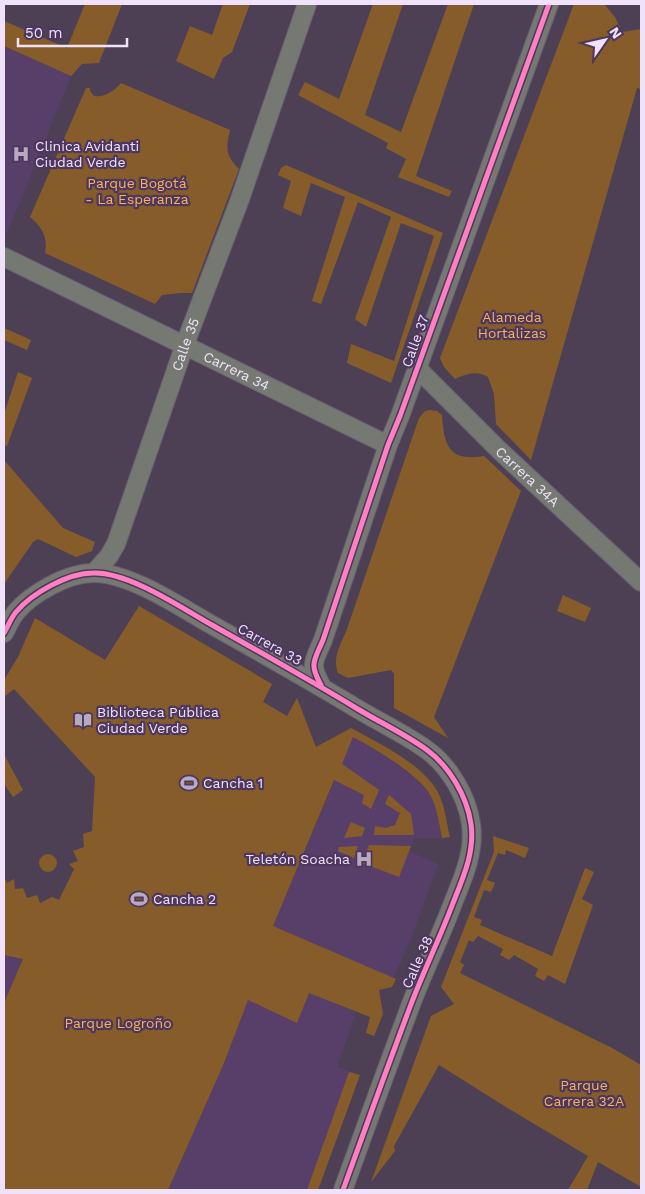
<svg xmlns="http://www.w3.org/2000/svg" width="645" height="1194" viewBox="0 0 645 1194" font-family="'Work Sans',sans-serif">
<rect width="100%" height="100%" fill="#4d4055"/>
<!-- built -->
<g fill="#583f6a">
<path d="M4 46 71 76 7 233 4 231Z"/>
<path d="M353 737 390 759 415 778 428 792 436 808 442 838H414L409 851 438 864 410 941 393 978 273 926Z"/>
<path d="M4 955 23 959 4 1003Z"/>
<path d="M260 968 309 992 356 1012 337 1067 360 1075 318 1190H168L224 1063Z"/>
</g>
<!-- green -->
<g fill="#865d2a">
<path d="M85 4H122L99 63 82 64 71 76 4 46V21L67 48Z"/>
<path d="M223 4H250L232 52 223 58 214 79 176 61 190 26 212 35Z"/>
<path d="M373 4H403L365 115 401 132 448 4H474L416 176 452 191 449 197 398 177 406 159 386 148 388 143 298 95 305 82 339 99Z"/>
<path d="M574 4H604L615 17 622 32 641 29V89L637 88 531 460 496 424 494 394 488 377C476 370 466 374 455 379L444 367 440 358Z"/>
<path d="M121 83 230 130C226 148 225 155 239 169L192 293H180L162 295 155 304 45 253C48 237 42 227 30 217L86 88H90V91L94 96C103 98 115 91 121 83Z"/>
<path d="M286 165 443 233 391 383 347 363 351 344 394 361 434 236 401 223 366 327 355 319 391 217 358 202 321 304 312 301 345 197 311 183 301 216 283 208 291 181 278 175 281 168Z"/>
<path d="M4 328 31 340 27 350 4 340Z"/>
<path d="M18 372 32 378 7 446 4 445V414Z"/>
<path d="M430 410 437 411 442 415C444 446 449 462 484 456L521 491 434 717 448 738 394 708V674L391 670 348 678 338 673C332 657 341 644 347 629L419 418 425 411Z"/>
<path d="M4 460 63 528 95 542 92 551 76 557 38 539 33 542 4 584Z"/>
<path d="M563 595 591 608 585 622 557 611Z"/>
<path d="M139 606 272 684 263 702 287 716 297 698 316 747 351 728C378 743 419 762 436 789 445 803 446 821 450 837L442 838C439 823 437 806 429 793 416 773 374 748 353 737L342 764 379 790 371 809 362 803 364 795 334 780 273 926 396 979 392 987 379 990 383 1014 374 1036 366 1033 370 1017 309 993 297 1023 248 1000 224 1063 168 1190H4V1003L23 959 4 955V876L7 883 14 879 15 889 23 888 27 898 37 895 40 903 52 897 59 900 74 869 69 864 78 861 73 851 84 847 83 834 92 831 95 777 14 689 4 697V680L18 657 35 618 105 660Z"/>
<path d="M4 754 23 790 13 797 4 784Z"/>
<path d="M389 795 411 814 414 835H374L375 826 386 828 395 825 400 813 385 804Z"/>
<path d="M351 822 365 828 362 836 344 838Z"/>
<path d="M493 836 529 848 525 858 506 850 505 855 498 853 487 880 495 883 491 892 484 890 474 917 482 920 480 925 552 956 585 868 594 872 582 899 593 905 565 984 548 975 544 981 535 976 538 969 514 955 509 960 500 955 503 949 478 936 473 942 469 940 460 962 464 965 460 973 614 1049 641 1065V1187L598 1162 587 1190H568L588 1156 506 1107 439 1065 394 1146 395 1151 371 1182 431 1016 454 1004 441 987 494 852Z"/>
<path d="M369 845 411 846 399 877 362 863Z"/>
<path d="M358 846 354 858 338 851 339 847Z"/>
<circle cx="48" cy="863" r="9"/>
<path d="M349 1072 360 1075 318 1190H307Z"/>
</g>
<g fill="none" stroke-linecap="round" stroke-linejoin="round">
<!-- minor casing -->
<g stroke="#695f71" stroke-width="20">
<g id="minor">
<path id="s1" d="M4 257 388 445"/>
<path id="s2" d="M417 368 499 450 641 582"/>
<path id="s3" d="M94 573 109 556 116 544 185 344 240 199 307 4"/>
<path d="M4 633C8 626 11 618 16 612 32 593 68 573 93 573 129 572 180 607 212 625 260 652 308 679 356 708 379 722 405 734 427 750 449 766 467 796 471 824 475 852 463 878 453 903 440 938 423 972 410 1007 387 1068 365 1129 343 1190"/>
<path d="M321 685C309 664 314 661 323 640L388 445 400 416 549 4"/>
</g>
</g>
<!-- minor -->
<use href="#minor" stroke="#757972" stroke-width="18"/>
<!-- cycleway casing -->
<g stroke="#4e375e" stroke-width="8">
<g id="cycleway">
<path d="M4 633C8 626 11 618 16 612 32 593 68 573 93 573 129 572 180 607 212 625 260 652 308 679 356 708 379 722 405 734 427 750 449 766 467 796 471 824 475 852 463 878 453 903 440 938 423 972 410 1007 387 1068 365 1129 343 1190"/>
<path d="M321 685C309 664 314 661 323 640L388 445 400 416 549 4"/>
</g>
</g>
<!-- cycleway -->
<use href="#cycleway" stroke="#ff80c0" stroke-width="5"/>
</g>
<!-- icons -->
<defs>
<g id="hospital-bare" transform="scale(1.35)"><path d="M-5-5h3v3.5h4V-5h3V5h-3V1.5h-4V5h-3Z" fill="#b6a9c0" stroke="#4e375e" stroke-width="2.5" paint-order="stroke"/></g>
<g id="library-bare" transform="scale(1.35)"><path d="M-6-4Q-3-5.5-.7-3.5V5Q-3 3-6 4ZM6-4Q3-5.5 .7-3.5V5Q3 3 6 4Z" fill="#b6a9c0" stroke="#4e375e" stroke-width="2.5" paint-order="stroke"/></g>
<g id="stadium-bare" transform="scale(1.35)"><path d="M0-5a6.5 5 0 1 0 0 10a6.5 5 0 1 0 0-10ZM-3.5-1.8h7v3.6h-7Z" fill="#b6a9c0" stroke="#4e375e" stroke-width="2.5" paint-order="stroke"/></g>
</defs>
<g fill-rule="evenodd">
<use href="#hospital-bare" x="21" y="154"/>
<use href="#library-bare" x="83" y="720"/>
<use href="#stadium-bare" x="189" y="783"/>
<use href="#hospital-bare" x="364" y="859"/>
<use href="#stadium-bare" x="139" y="899"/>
</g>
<g text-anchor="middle" stroke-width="4.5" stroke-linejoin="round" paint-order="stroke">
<!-- poi labels -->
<g font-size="14" fill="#efe2fa" stroke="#4e375e" text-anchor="start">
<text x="35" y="151">Clinica Avidanti<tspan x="35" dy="16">Ciudad Verde</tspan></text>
<text x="97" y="717">Biblioteca Pública<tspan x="97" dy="16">Ciudad Verde</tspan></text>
<text x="203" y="788">Cancha 1</text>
<text x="350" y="864" text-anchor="end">Teletón Soacha</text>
<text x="153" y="904">Cancha 2</text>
</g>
<!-- park labels -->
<g font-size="14" fill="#f8b259" stroke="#4e375e">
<text x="137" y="188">Parque Bogotá<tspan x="137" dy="16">- La Esperanza</tspan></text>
<text x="512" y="322">Alameda<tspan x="512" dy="16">Hortalizas</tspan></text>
<text x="118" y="1028">Parque Logroño</text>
<text x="584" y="1090">Parque<tspan x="584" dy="16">Carrera 32A</tspan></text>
</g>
<!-- street labels -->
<g font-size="14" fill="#efe2fa" stroke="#4e375e">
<text transform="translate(415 341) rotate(-70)" y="5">Calle 37</text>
<text dy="5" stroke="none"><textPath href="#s3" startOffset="248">Calle 35</textPath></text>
<text dy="5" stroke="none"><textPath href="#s1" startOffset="259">Carrera 34</textPath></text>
<text dy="5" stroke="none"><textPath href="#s2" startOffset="155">Carrera 34A</textPath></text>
<text transform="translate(270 644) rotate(29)" y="5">Carrera 33</text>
<text transform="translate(417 962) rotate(-66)" y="5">Calle 38</text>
</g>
</g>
<!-- border -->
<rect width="645" height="1194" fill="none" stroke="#efe2fa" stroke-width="10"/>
<!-- north arrow -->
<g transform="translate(605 40) rotate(56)" stroke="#4e375e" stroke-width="4" paint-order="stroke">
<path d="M0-4L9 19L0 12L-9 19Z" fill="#efe2fa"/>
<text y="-8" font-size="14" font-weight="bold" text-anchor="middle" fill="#efe2fa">N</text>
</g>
<!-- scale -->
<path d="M18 38v8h109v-8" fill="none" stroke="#efe2fa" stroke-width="2.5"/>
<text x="25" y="38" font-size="15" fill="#efe2fa" stroke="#4e375e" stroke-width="4" paint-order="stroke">50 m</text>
</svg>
